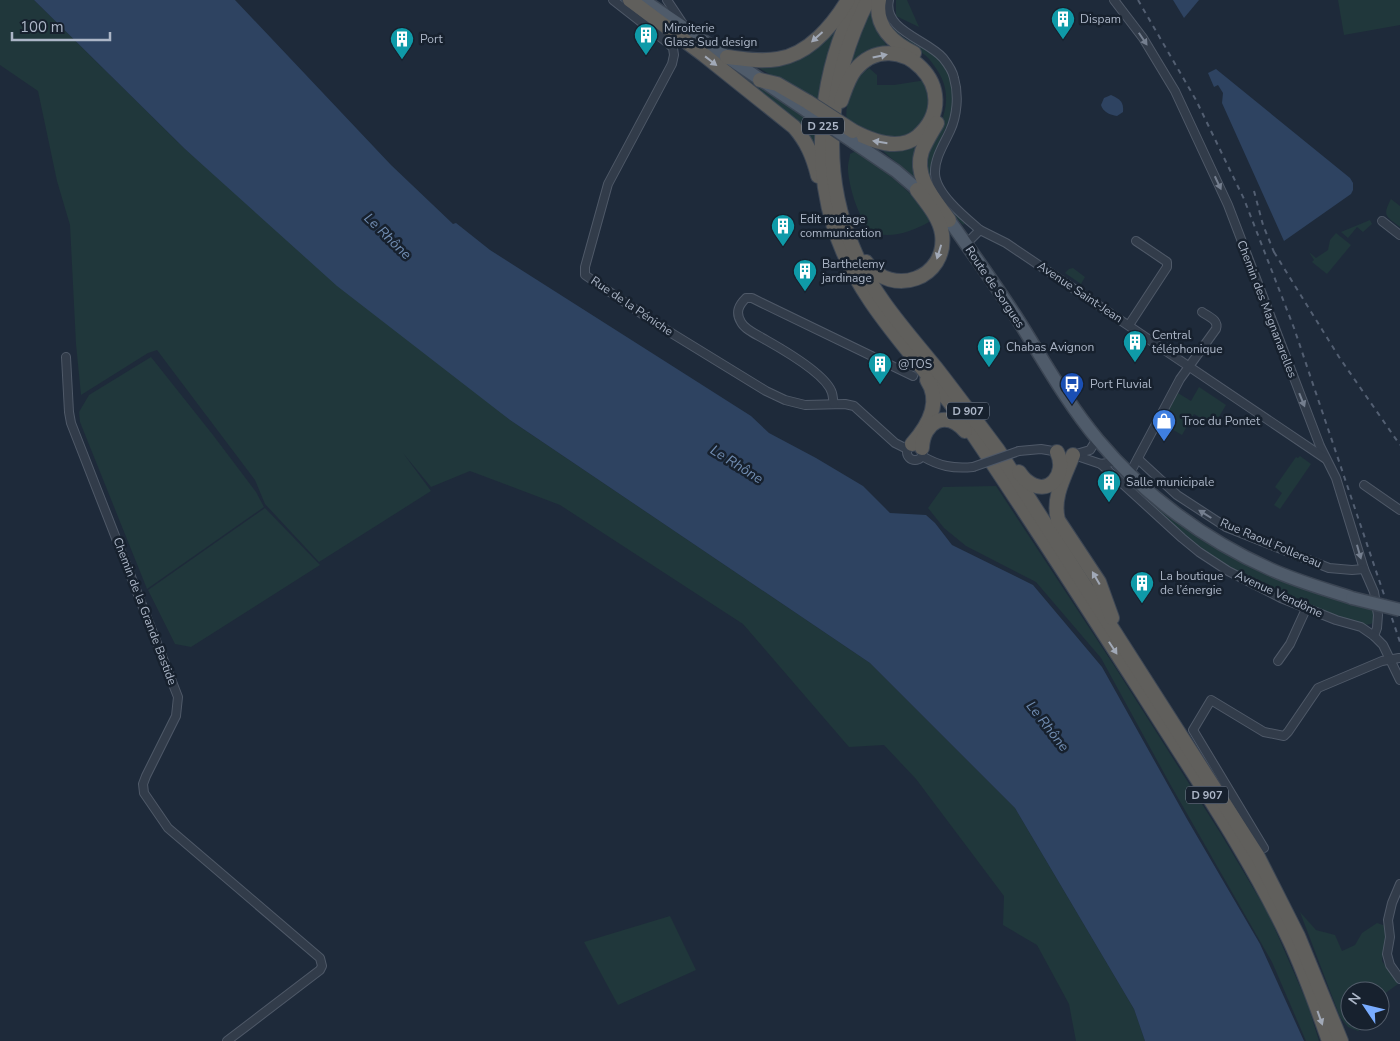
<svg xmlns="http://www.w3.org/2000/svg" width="1400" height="1041" viewBox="0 0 1400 1041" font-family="'Nunito Sans',sans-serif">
<rect width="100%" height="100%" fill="#1e2a3a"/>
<!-- green -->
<g fill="#20373b">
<path d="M0 0H34L185 149 510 420 870 663 1015 808 1134 1009 1145 1041H1076L1069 1004 1037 945 1003 925 1004 896 916 779 884 745 849 747 743 624 560 505 470 471 431 487 403 453 431 491 319 562 265 504 255 480 157 350 148 353 81 395 76 344 70 225 57 181 38 91 0 65Z"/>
<path d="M896 0H907L919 27 896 16Z"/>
<path d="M1338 0H1400V25L1344 35Z"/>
<path d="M870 7 874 21 888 49 851 67 848 62Z"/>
<path d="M842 14 820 104 754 65 783 61Z"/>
<path d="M885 17C891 24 898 34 906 39 911 41 916 42 920 45 931 51 942 60 948 71 971 116 922 147 932 181 936 195 955 212 965 223L963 225 934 193 922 159C937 132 957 104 939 73 935 67 931 60 925 55 917 49 906 46 898 40 892 36 888 24 885 17Z"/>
<path d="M686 37 817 126 816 153Z"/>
<path d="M869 68 877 75V85H894L926 80 931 90 929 112 912 134 902 138 877 137 847 120C844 108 851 90 858 78 860 74 866 71 869 68Z"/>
<path d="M917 146 916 178H914L883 151Z"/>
<path d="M858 150 871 158 927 209 929 222C915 230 894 238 878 234 860 229 847 182 848 166 848 162 850 158 850 154Z"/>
<path d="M1391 199 1400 206V227C1386 216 1382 216 1391 199Z"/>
<path d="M1370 220 1372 224 1363 232 1357 227 1348 238 1341 232Z"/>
<path d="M1336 233 1351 245 1327 274 1312 262 1314 260 1309 252 1316 258 1328 250 1330 240Z"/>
<path d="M1073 268 1085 277 1081 284 1065 273 1069 269Z"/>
<path d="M151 357 213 435 256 492 264 507 147 589 80 422 79 412 89 395Z"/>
<path d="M1199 387 1226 405 1214 425 1194 414 1182 435 1161 423 1178 393 1191 401Z"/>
<path d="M1300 456 1311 464 1280 509 1274 505 1282 493 1275 487 1296 457 1298 458Z"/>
<path d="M996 486 1115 667 1221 834 1268 913 1308 1005 1319 1041H1306L1272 962 1170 784 1101 658 1036 582 966 546 944 528 928 508 943 487Z"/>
<path d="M1138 489 1206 542 1231 556 1263 573 1296 586 1375 611V621L1371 624 1365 625 1355 623 1315 610 1260 585 1228 566 1195 545 1137 491Z"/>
<path d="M265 508 320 565 191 647 175 644 148 590Z"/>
<path d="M1300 912 1316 930 1335 935 1342 951 1355 945 1362 933 1377 923 1386 926V936L1382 961 1398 984 1380 997V991H1350V1021H1364V1026L1358 1031 1348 1027 1340 1017Z"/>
<path d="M670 916 696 970 618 1005 584 942Z"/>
</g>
<!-- water -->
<g fill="#2e4361">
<path d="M34 0H235L391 165 453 224 456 223 490 250 751 416 769 433 816 458 863 486 890 513 926 515 935 523 952 545 1033 585 1102 667 1187 819 1260 944 1304 1041H1145L1134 1009 1015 808 870 663 510 420 337 286 185 149Z"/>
<path d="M1173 0H1199L1184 18Z"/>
<path d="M1216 69 1350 178 1353 183V190L1351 194 1284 241 1222 103 1223 93 1218 85 1214 87 1208 73Z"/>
<path d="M1111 95C1120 99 1124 102 1123 112L1117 116C1110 115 1103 112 1101 105L1104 98Z"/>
</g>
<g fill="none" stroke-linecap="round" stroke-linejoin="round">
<!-- minor casing -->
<g stroke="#4f5968" stroke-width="10">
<g id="minor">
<path d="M613 0 668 43 673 48 674 55 672 64 608 184 585 267V275L655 323 766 391 785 400 805 405 845 404 854 406 895 443 907 449"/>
<path d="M667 0 683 24"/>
<path d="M889 0C882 30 928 40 943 58 947 63 953 72 954 78 959 95 957 116 950 131 944 144 934 159 935 174 936 194 966 218 980 230"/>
<path d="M1114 0 1143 38 1175 91 1228 205 1320 446 1336 478 1364 569 1374 592 1378 615 1377 628 1374 636"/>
<path d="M1382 221 1400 235"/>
<path d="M966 244 980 230 1006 243 1326 459"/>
<path d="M1129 325 1167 267V262L1136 241"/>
<path d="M66 357 69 412 71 423 178 697 176 716 146 776 143 784 144 793 168 828 320 958 322 966 320 970 227 1041"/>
<path d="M834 404C833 401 833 396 832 393 827 375 782 349 766 340 758 335 745 330 741 322 735 312 739 305 746 298H752L762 303 913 376"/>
<circle cx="915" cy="452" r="8"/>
<path d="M1019 451 1041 449 1059 452"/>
<path d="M1071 454 1101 464 1113 462 1115 459"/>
<path d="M1073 455 1090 450 1097 439"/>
<path d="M922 456C939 466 953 469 973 467"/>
<path d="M1138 459 1177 495 1226 527 1329 568 1352 570 1364 569"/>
<path d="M1101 464 1182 538 1199 552 1228 571 1281 598 1336 620 1361 627 1374 636 1383 645 1400 680"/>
<path d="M1130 473 1180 379 1216 329C1219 320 1209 317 1202 312"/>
<path d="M1364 485 1400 510"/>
<path d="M1278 661 1290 644 1306 609"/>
<path d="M1264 848 1193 730 1211 700 1264 732 1284 736 1288 732 1318 688 1382 661 1399 658"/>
<path d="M1400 884 1392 903 1388 920 1390 937 1387 954 1390 965 1400 979"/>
</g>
</g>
<!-- primary casing -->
<g stroke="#3b4553" stroke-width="15">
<g id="primary">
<path d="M643 0 807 111"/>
<path d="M852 141 896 171 924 195"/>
<path d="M942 213 949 220C973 254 998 288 1020 323 1045 363 1068 404 1098 440 1144 495 1205 540 1270 569 1296 581 1325 589 1352 598"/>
</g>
</g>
<!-- trunk casing -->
<g stroke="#3c4654" stroke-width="16">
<g id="trunk">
<path d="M630 0 704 55 794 127C807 142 813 156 818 176"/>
<path d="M857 0C822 68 811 153 834 227 858 307 927 366 973 434 1031 520 1087 607 1143 694 1194 775 1249 854 1290 941 1305 973 1317 1007 1329 1041"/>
<path d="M868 0C829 78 818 168 854 250 872 294 906 331 936 368 957 395 977 422 998 450L1257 855 1298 936 1341 1041"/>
<path d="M879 0C874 26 893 43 914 53"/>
<path d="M727 57C744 59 761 62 778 59 809 54 833 25 848 0"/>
<path d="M760 80 777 84 808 102"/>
<path d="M841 101C845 90 848 79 855 70 896 21 969 91 918 136 899 152 872 141 853 131"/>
<path d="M937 123C932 132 926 141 922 151 913 177 935 200 949 220"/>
<path d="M866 262C892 299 948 278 942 234 940 218 926 202 917 190"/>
<path d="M912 444C928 426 942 402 927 380"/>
<path d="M922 448C923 422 946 409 965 431"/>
<path d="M1073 455C1065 476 1052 497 1058 520L1099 582 1112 618"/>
<path d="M1019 472C1021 475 1024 479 1027 481 1048 498 1068 474 1057 452"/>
</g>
</g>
<!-- minor -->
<use href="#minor" stroke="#323c4a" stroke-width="8"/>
<!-- primary -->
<use href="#primary" stroke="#4f5b6a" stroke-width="12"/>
<!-- trunk -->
<use href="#trunk" stroke="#605f5c" stroke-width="14"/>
<!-- rail -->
<g stroke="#535f72" stroke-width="2" stroke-dasharray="5 5" stroke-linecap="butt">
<path d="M1138 0 1196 100 1244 199 1294 328 1400 642"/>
<path d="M1254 191 1263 225 1276 257"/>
<path d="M1274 252 1339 357 1400 445"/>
</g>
<!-- minor-bridge casing -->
<g stroke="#4f5968" stroke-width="10" stroke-linecap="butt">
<path id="minor-bridge" d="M973 467 1019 451"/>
</g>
<!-- primary-bridge casing -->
<g stroke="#3b4553" stroke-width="15" stroke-linecap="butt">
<g id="primary-bridge">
<path d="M807 111 852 141"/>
<path d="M1352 598 1400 610"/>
</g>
</g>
<!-- trunk-bridge casing -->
<g stroke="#3c4654" stroke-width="16" stroke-linecap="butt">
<path id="trunk-bridge" d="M808 102 853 131"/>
</g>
<!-- minor-bridge -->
<use href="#minor-bridge" stroke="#323c4a" stroke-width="8"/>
<!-- primary-bridge -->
<use href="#primary-bridge" stroke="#4f5b6a" stroke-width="12"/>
<!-- trunk-bridge -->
<use href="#trunk-bridge" stroke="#605f5c" stroke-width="14"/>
</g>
<!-- one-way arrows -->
<defs><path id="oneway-solid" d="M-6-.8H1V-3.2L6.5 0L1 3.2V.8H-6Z" transform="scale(1.25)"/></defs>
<g fill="#a1a9b7">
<use href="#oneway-solid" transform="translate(817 37) rotate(138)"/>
<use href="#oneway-solid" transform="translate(880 56) rotate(-12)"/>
<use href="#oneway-solid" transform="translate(711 61) rotate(38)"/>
<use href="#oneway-solid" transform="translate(880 142) rotate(-171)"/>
<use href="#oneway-solid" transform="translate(939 252) rotate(107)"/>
<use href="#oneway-solid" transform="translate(1096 578) rotate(-120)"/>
<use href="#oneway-solid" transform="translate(1113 648) rotate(57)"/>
<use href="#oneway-solid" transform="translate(1320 1018) rotate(70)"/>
</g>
<g fill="#757f8f">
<use href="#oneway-solid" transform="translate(1143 39) rotate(56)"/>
<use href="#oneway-solid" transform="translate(1218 183) rotate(65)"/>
<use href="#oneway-solid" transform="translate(1302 400) rotate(68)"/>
<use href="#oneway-solid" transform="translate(1205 514) rotate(-148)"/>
<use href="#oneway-solid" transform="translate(1359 552) rotate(74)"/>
</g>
<!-- icons -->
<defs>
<g id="building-pin" transform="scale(1.25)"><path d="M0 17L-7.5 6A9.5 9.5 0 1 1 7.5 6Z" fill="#0f9aa8" stroke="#17212e"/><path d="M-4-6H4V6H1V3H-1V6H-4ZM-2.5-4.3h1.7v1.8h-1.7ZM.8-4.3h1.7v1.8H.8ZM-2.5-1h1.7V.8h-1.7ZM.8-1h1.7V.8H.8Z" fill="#fff"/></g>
<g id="bus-pin" transform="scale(1.25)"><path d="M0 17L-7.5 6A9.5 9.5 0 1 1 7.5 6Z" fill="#1a4fb4" stroke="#17212e"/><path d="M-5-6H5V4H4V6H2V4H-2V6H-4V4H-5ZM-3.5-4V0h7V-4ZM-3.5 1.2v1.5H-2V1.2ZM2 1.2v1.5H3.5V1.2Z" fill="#fff"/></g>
<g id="shop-pin" transform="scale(1.25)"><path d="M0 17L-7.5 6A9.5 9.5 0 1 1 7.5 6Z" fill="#3f7fe0" stroke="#17212e"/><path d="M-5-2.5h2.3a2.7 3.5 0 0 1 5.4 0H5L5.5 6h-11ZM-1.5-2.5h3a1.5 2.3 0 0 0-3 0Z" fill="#fff"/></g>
</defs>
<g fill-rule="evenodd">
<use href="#building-pin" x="1063" y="19"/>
<use href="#building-pin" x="646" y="35"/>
<use href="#building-pin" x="402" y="39"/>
<use href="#building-pin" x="783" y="226"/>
<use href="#building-pin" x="805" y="271"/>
<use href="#building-pin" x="1135" y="342"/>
<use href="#building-pin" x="989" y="347"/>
<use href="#building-pin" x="880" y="364"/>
<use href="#bus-pin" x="1072" y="384"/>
<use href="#shop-pin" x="1164" y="421"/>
<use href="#building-pin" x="1109" y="482"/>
<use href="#building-pin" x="1142" y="583"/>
</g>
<g text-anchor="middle" stroke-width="5" stroke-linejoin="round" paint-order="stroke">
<!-- shield labels -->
<g fill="#17212e" stroke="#7f8999" stroke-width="1">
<rect x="802" y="117.5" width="42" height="17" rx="4"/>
<rect x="947" y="402.5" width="42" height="17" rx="4"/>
<rect x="1186" y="786.5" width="42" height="17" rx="4"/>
</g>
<g font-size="11" font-weight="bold" fill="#acb6c7">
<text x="823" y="130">D 225</text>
<text x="968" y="415">D 907</text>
<text x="1207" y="799">D 907</text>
</g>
<!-- poi labels -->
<g font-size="12" fill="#acb6c7" stroke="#17212e" text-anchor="start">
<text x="1080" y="23">Dispam</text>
<text x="664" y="32">Miroiterie<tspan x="664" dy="14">Glass Sud design</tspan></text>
<text x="420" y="43">Port</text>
<text x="800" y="223">Edit routage<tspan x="800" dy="14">communication</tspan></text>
<text x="822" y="268">Barthelemy<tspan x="822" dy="14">jardinage</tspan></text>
<text x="1152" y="339">Central<tspan x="1152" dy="14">téléphonique</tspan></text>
<text x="1006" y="351">Chabas Avignon</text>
<text x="898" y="368">@TOS</text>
<text x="1090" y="388">Port Fluvial</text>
<text x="1182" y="425">Troc du Pontet</text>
<text x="1126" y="486">Salle municipale</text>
<text x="1160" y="580">La boutique<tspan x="1160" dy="14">de l’énergie</tspan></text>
</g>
<!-- street labels -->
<g font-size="12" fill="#acb6c7" stroke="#17212e">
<text transform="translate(995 287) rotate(56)" y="4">Route de Sorgues</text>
<text transform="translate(1080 292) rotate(34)" y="4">Avenue Saint-Jean</text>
<text transform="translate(632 306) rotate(34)" y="4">Rue de la Péniche</text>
<text transform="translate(1267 309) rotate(69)" y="4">Chemin des Magnanarelles</text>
<text transform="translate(1271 543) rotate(23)" y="4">Rue Raoul Follereau</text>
<text transform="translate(1279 594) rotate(25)" y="4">Avenue Vendôme</text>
<text transform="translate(145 611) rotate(69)" y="4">Chemin de la Grande Bastide</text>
</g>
<!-- water labels -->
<g font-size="14" font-style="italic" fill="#718db2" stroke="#17212e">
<text transform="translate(388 236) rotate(44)" y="5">Le Rhône</text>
<text transform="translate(737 464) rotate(32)" y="5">Le Rhône</text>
<text transform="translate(1048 726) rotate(52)" y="5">Le Rhône</text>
</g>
</g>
<!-- north arrow -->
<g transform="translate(1365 1006) rotate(305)"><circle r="24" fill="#17212e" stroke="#535d6b"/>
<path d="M0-4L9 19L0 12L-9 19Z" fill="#79acff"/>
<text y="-8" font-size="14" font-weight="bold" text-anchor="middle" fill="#acb6c7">N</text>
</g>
<!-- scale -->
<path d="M12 32v8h98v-8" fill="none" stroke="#acb6c7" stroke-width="2.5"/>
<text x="20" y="32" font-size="15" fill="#acb6c7" stroke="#17212e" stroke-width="4" paint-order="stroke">100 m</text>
</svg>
